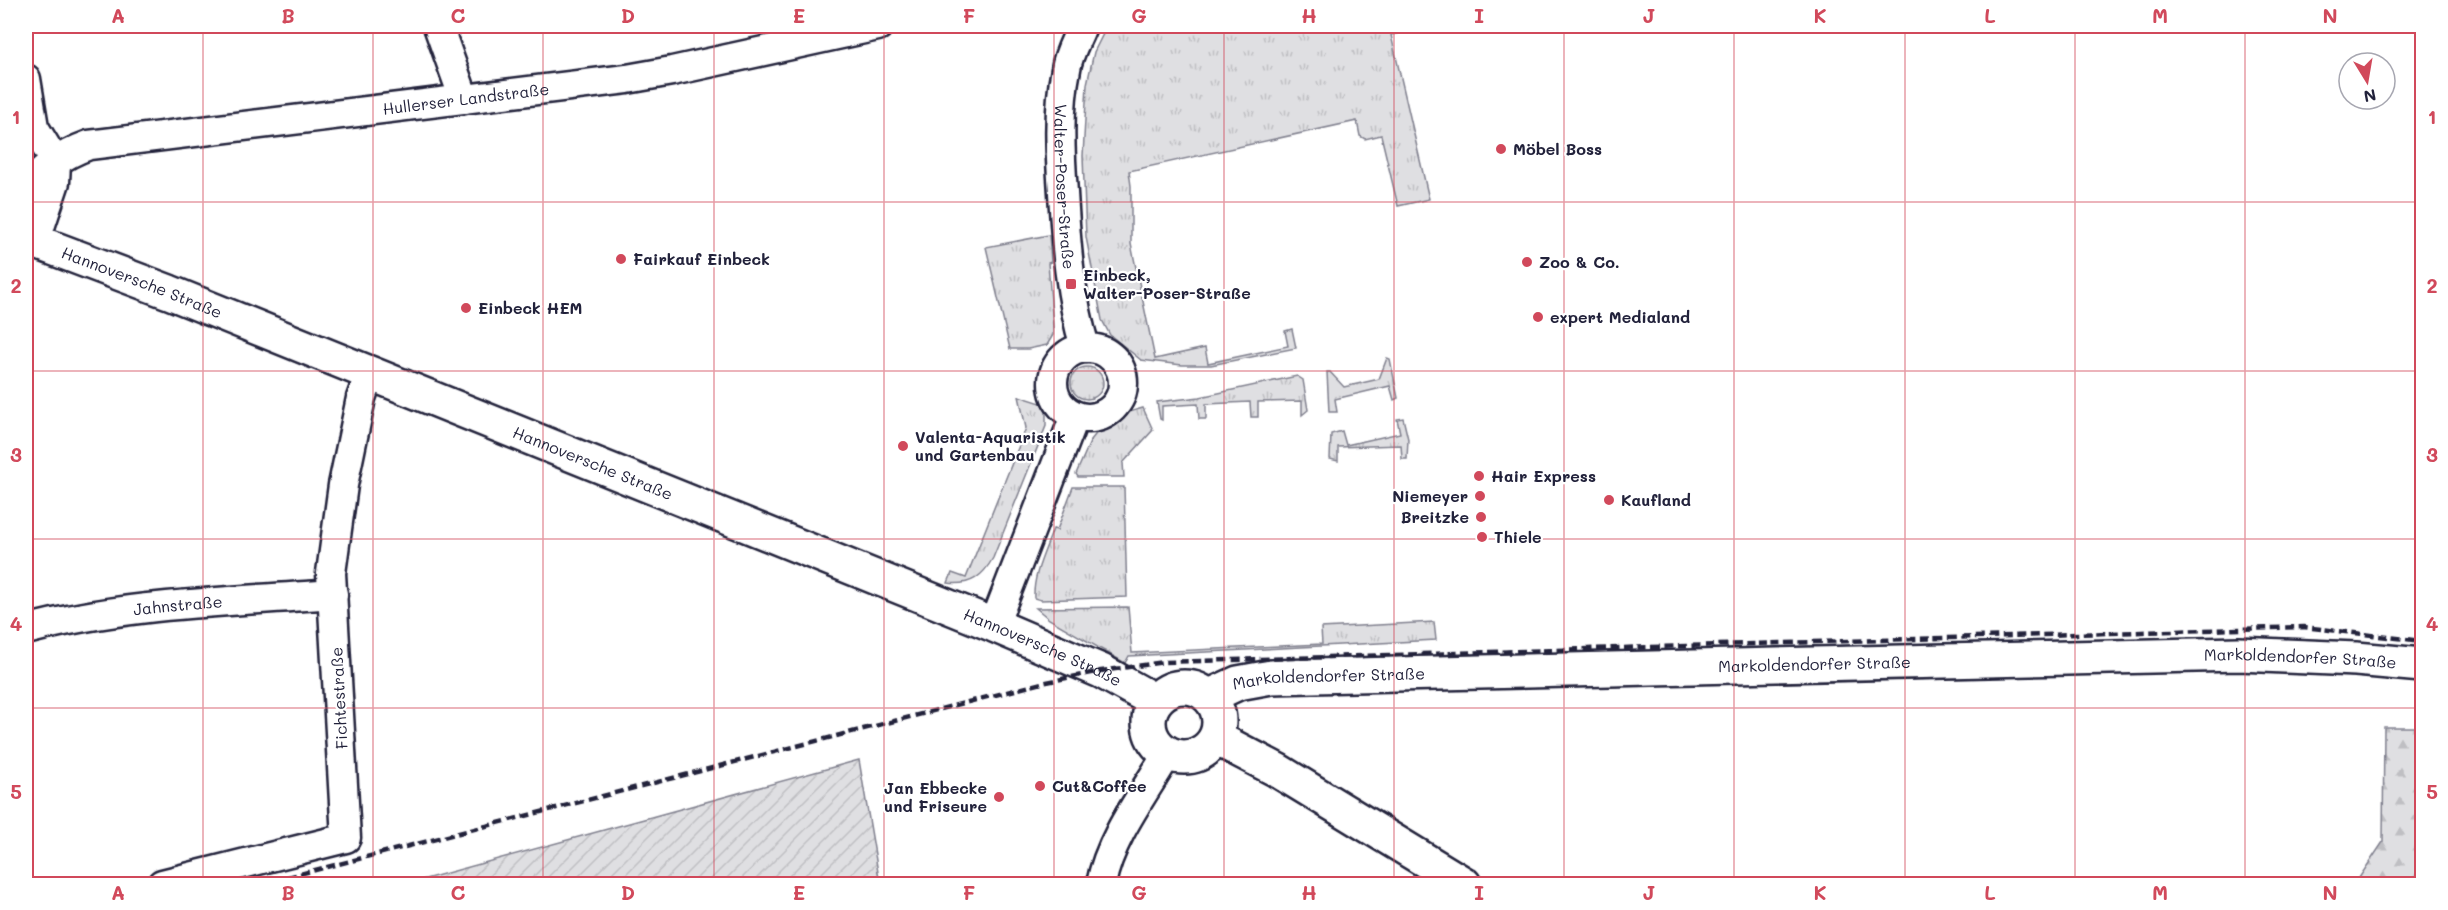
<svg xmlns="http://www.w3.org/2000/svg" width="2448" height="910" viewBox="0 0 2448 910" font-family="Mali,sans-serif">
<defs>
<pattern id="grass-tufts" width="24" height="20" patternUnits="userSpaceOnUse" patternTransform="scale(1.5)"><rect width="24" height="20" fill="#dfdfe2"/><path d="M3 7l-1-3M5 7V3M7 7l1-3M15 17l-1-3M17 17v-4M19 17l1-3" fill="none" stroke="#bfbfc3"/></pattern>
<pattern id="forest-firs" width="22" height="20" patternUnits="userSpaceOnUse" patternTransform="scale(1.5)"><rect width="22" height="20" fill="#dfdfe2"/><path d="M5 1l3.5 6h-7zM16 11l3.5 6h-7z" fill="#bfbfc3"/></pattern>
<pattern id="garden-furrows" width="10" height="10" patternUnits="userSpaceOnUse" patternTransform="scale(1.5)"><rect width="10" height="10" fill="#dfdfe2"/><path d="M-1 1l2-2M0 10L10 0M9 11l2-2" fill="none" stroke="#bfbfc3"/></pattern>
</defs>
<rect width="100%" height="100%" fill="#fff"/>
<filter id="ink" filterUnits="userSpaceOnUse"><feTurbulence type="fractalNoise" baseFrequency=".0167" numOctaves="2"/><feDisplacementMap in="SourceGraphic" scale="12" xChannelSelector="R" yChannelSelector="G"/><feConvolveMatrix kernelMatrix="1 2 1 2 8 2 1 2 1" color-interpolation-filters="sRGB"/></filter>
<g filter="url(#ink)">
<!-- grass -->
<g fill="url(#grass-tufts)" stroke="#80808e" stroke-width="1.5">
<path d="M1107 26H1399L1400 33 1391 35 1429 199 1398 206 1381 135 1365 139 1360 136 1357 121 1129 171 1131 186V244L1155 359 1205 348 1208 363 1288 346 1285 331 1292 329 1296 348 1211 365H1182L1141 360 1110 335 1102 320 1086 237 1083 156 1087 84 1094 52Z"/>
<path d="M26 139C36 154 35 161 26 176Z"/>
<path d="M1049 235 1051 262 1048 263 1053 327V335L1047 345 1028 349H1010L986 247Z"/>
<path d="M1387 358 1390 359 1398 398 1394 400 1390 386 1335 399 1337 412H1329L1327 372H1330L1344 387 1379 379Z"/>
<circle cx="1087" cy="383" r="16"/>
<path d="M1297 376 1303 380 1308 410 1302 415V401L1258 402V417H1251L1250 402 1206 404V419H1199L1198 404 1162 406V420L1160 419 1157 402 1200 397Z"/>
<path d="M1019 396 1041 403 1046 412V426L993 558C983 576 971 586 948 583L952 573 966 578 1026 428Z"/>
<path d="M1143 408 1153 430 1123 463 1124 477H1078L1076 474 1091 440 1099 430 1109 428 1126 413Z"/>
<path d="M1403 418 1408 439 1407 459H1402L1401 445 1338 447V461L1330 459 1331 434 1342 431 1346 445 1400 433 1397 419Z"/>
<path d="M1073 487H1124L1127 597 1041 600 1034 598C1033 574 1045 552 1053 529L1057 530Z"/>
<path d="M1128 607 1132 653 1322 644 1321 628 1434 622 1436 640 1129 656 1125 663 1049 619 1036 608Z"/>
</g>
<!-- forest -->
<path fill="url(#forest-firs)" stroke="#80808e" stroke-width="1.5" d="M2384 727H2422V884H2355L2383 842Z"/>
<!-- garden -->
<path fill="url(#garden-furrows)" stroke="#80808e" stroke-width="1.5" d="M859 760 880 884H407Z"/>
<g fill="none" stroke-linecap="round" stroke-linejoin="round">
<!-- minor casing -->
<g stroke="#22223b" stroke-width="33">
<g id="minor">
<path d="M438 26 464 99"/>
<path id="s1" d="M1082 26C1077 39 1068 54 1066 69 1058 109 1060 152 1063 193 1066 245 1070 297 1085 347"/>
<path d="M26 79 34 127 56 163"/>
<path id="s2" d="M26 191C41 169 64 154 89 145L627 79 672 71 878 26"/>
<path d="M35 242 55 182 56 163"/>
<circle cx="1088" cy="383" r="35"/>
<path d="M994 625 1075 416"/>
<path id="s3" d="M26 630C125 603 231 602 333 594"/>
<path d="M162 884 346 838 331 573 343 485 361 398 370 373"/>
<path d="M1101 884C1110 837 1144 794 1168 753"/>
</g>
</g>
<!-- major casing -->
<g stroke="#22223b" stroke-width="38">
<g id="major">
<path id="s4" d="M26 238 169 292 994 625 1101 671 1155 701"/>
<circle cx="1184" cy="722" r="35"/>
<path id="s5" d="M1210 696 1238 683 1271 677 2239 654 2356 659 2422 665"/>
<path d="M1216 738 1277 770 1464 884"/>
</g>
</g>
<!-- minor -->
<use href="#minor" stroke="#fff" stroke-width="28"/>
<!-- major -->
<use href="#major" stroke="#fff" stroke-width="33"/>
<!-- rail -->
<path stroke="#22223b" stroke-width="4.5" stroke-dasharray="9 4.5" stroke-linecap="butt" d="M261 884 1042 683 1101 671 1165 662 2304 627 2422 641"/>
</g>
</g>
<!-- grid -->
<path fill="none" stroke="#d1495b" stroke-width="1.5" stroke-opacity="0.55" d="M203 26V884M373 26V884M543 26V884M714 26V884M884 26V884M1054 26V884M1224 26V884M1394 26V884M1564 26V884M1734 26V884M1905 26V884M2075 26V884M2245 26V884M26 202H2422M26 371H2422M26 539H2422M26 708H2422"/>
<!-- markers -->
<g fill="#d1495b" stroke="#fff" stroke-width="2">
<circle cx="1501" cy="149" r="6"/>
<circle cx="621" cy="259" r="6"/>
<circle cx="1527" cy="262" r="6"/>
<rect x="1065" y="278" width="12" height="12" rx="3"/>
<circle cx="466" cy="308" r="6"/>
<circle cx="1538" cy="317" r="6"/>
<circle cx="903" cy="446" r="6"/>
<circle cx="1479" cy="476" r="6"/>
<circle cx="1480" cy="496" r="6"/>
<circle cx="1609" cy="500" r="6"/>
<circle cx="1481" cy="517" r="6"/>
<circle cx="1482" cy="537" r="6"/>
<circle cx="1040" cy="786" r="6"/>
<circle cx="999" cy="797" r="6"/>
</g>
<g text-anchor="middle" stroke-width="4.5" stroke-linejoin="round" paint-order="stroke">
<!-- street labels -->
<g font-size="16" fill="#22223b" stroke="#fff">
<text dy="6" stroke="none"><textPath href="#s2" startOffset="459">Hullerser Landstraße</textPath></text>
<text dy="6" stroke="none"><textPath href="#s1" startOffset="164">Walter-Poser-Straße</textPath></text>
<text dy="6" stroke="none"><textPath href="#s4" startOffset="124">Hannoversche Straße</textPath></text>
<text dy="6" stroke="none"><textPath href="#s4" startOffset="610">Hannoversche Straße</textPath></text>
<text dy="6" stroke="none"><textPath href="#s3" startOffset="154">Jahnstraße</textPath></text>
<text dy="6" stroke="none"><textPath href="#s4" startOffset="1096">Hannoversche Straße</textPath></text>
<text dy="6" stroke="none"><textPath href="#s5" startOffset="1094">Markoldendorfer Straße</textPath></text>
<text dy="6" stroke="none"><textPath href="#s5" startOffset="608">Markoldendorfer Straße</textPath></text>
<text dy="6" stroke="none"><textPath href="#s5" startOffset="122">Markoldendorfer Straße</textPath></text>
<text transform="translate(339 698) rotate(-93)" y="6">Fichtestraße</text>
</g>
<!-- poi labels -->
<g font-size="16" font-weight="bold" fill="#22223b" stroke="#fff" text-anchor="start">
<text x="1513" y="155">Möbel Boss</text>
<text x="633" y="265">Fairkauf Einbeck</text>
<text x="1539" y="268">Zoo &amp; Co.</text>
<text x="1083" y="281">Einbeck,<tspan x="1083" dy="18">Walter-Poser-Straße</tspan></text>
<text x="478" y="314">Einbeck HEM</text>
<text x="1550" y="323">expert Medialand</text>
<text x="915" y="443">Valenta-Aquaristik<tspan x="915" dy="18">und Gartenbau</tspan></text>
<text x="1491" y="482">Hair Express</text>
<text x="1468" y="502" text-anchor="end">Niemeyer</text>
<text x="1621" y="506">Kaufland</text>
<text x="1469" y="523" text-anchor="end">Breitzke</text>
<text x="1494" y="543">Thiele</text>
<text x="1052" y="792">Cut&amp;Coffee</text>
<text x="987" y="794" text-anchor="end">Jan Ebbecke<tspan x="987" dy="18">und Friseure</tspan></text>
</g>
</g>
<!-- margin -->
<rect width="2448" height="910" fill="none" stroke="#fff" stroke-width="66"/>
<!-- north arrow -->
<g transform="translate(2367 81) rotate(169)"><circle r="28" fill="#ffffff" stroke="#a7a7b1" stroke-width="1.5"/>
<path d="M0-4.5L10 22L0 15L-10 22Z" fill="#d1495b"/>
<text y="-9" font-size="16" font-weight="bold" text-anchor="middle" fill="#22223b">N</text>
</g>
<rect x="33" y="33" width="2382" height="844" fill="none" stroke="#d1495b" stroke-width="2"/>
<g font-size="20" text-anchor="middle" font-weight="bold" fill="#d1495b">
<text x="118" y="23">A</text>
<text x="288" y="23">B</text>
<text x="458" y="23">C</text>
<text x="628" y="23">D</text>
<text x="799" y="23">E</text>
<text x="969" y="23">F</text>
<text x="1139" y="23">G</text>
<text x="1309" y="23">H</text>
<text x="1479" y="23">I</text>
<text x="1649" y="23">J</text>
<text x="1820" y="23">K</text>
<text x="1990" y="23">L</text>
<text x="2160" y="23">M</text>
<text x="2330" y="23">N</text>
<text x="16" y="124">1</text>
<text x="2432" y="124">1</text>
<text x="16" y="293">2</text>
<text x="2432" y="293">2</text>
<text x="16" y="462">3</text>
<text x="2432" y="462">3</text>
<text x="16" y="631">4</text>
<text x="2432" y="631">4</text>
<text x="16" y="799">5</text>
<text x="2432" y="799">5</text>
<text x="118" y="900">A</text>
<text x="288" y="900">B</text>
<text x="458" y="900">C</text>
<text x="628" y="900">D</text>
<text x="799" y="900">E</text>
<text x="969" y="900">F</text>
<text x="1139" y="900">G</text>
<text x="1309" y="900">H</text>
<text x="1479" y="900">I</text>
<text x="1649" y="900">J</text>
<text x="1820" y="900">K</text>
<text x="1990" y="900">L</text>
<text x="2160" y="900">M</text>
<text x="2330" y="900">N</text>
</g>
</svg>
